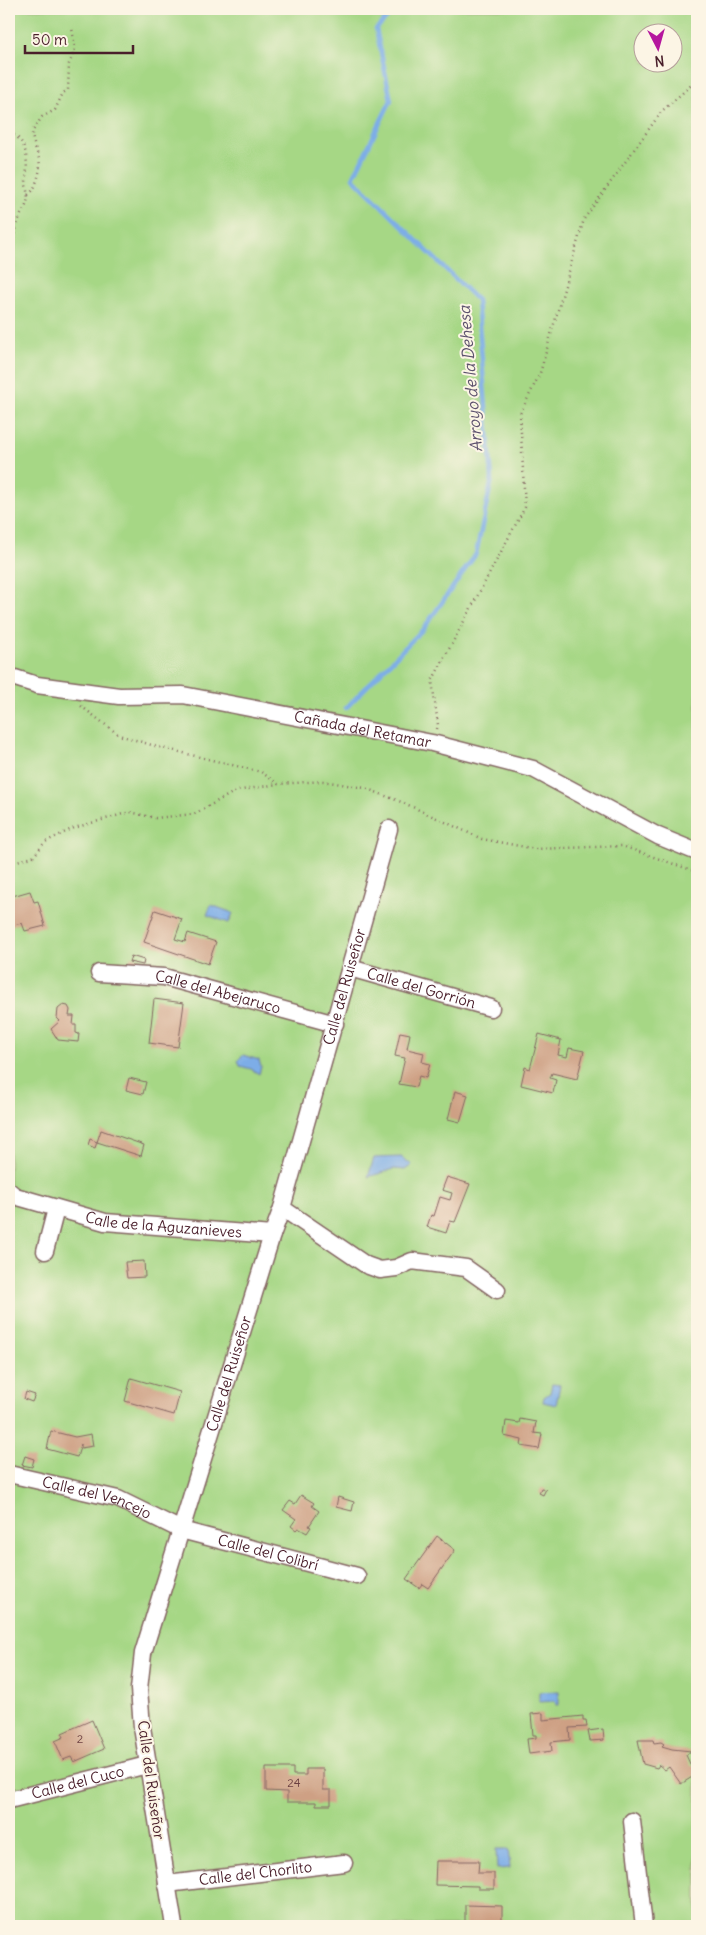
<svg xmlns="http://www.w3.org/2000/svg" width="706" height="1935" viewBox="0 0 706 1935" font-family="Delius,sans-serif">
<rect width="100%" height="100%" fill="#fcf5e5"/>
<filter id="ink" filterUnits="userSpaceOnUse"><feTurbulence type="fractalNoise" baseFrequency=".02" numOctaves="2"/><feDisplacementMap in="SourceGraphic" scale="10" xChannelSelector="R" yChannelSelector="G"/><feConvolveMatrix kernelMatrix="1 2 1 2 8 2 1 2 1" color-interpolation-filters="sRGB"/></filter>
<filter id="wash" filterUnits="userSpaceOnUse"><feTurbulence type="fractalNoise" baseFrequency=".0096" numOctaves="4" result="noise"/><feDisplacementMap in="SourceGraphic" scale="20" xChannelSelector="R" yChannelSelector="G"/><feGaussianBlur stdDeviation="1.12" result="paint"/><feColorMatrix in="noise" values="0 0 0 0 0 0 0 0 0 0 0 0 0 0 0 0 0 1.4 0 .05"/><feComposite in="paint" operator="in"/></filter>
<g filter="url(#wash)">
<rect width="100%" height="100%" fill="#efe7c9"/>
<!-- green -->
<path fill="#a6d785" stroke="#787b58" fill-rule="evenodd" d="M9 9H697V1926H9ZM644 32H674V62H644Z"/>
<!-- water -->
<g fill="#7dade7" stroke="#646689">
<path d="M211 905 233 913 229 923 207 915Z"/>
<path d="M243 1055 259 1060 261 1067 259 1074 251 1069 240 1066 238 1060Z"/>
<path d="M401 1157 412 1165 405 1170 394 1169 368 1177 374 1158Z"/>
<path d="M552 1384 560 1385 556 1405 543 1402 544 1397 550 1393Z"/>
<path d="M559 1691V1705H556L555 1701 539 1702V1692Z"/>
<path d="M496 1849H508L510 1868 497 1869Z"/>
</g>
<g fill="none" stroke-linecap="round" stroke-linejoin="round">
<!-- stream -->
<path stroke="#7dade7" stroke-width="4.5" d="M346 708 424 628 476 554 492 479 477 300 353 178 391 100 376 29 396 9"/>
</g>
<g id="blocks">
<!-- building -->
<g fill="#cea084">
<path d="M30 891 34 902 38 901 45 926 25 931 22 923 9 926V897Z"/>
<path d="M155 910 182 919 175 939 185 942 188 933 216 942 208 964 144 942Z"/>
<path d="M131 956 144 960 143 965 129 962Z"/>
<path d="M154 999 184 1003 178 1047 149 1043Z"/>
<path d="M63 1005 68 1006 70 1010 69 1016H74L73 1025H76V1033L79 1034 78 1042 58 1040 51 1029 60 1021 57 1018 58 1009Z"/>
<path d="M400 1032 410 1034 407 1049 424 1053 422 1062 430 1064 426 1078 419 1076 416 1087 399 1084 405 1058 395 1056Z"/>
<path d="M539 1034 561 1040 558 1055 567 1057 569 1048 584 1051 577 1079 552 1073 550 1078 556 1080 553 1093 521 1085 525 1067 530 1069Z"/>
<path d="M129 1078 146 1082 143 1094 126 1090Z"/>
<path d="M455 1091 468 1095 460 1122 448 1119Z"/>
<path d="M101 1130 144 1145 141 1156 97 1142 95 1148 88 1145 90 1139 97 1142Z"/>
<path d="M447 1177 470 1184 455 1222 450 1221 446 1233 427 1227 431 1215 434 1216 440 1197 450 1200 452 1193 442 1190Z"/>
<path d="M144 1261 145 1277 127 1278 125 1262Z"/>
<path d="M131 1378 180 1392 174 1415 125 1401Z"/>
<path d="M26 1392 35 1395 32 1402 24 1399Z"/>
<path d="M520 1419 536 1422 534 1433 542 1434 539 1449 521 1446 522 1440 504 1436 506 1421 519 1423Z"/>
<path d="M51 1431 75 1437 91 1434 93 1446 81 1448V1444L77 1457 47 1449Z"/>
<path d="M25 1456 34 1459 32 1467 22 1465Z"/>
<path d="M541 1488 546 1489 543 1495 539 1493Z"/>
<path d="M301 1495 314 1503 312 1506 319 1511 309 1526 311 1527 307 1533 298 1528 296 1530 291 1526 296 1519 283 1510 290 1501 295 1504Z"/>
<path d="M338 1497 354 1502 352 1511 336 1507Z"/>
<path d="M437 1536 455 1550 428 1588 422 1584 419 1588 406 1579Z"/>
<path d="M543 1713V1720L583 1716V1720H586L587 1727 569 1728 570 1740 551 1742 552 1751 529 1754 527 1739 536 1738V1735H533L531 1714Z"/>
<path d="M92 1720 104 1749 74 1762 71 1757 63 1760 55 1741 64 1737 62 1733Z"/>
<path d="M603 1729 604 1740 590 1741 588 1731Z"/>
<path d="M638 1740H653L654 1743 661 1742 664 1744 662 1746 672 1749 691 1751 686 1755 691 1766 697 1764V1774L681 1784 669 1767 665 1770 659 1765 657 1768 643 1764Z"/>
<path d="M266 1768H293V1775H306V1769H323V1790H331V1805H316V1802H287V1792L266 1791Z"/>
<path d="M436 1861H479L478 1873H494V1889H478V1886L435 1885Z"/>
<path d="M465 1905 502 1906V1926H465Z"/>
</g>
</g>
</g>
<g filter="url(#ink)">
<use href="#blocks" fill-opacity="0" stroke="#846562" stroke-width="1"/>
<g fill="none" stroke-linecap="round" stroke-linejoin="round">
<!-- minor casing -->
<g stroke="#846562" stroke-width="19">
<g id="minor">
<path id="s1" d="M9 676 37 685 119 696 183 695 432 743 533 769 658 836 697 852"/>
<path id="s2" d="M350 968 491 1008"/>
<path id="s3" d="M99 973 164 977 335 1024"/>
<path id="s4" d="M9 1191 15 1196 105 1222 272 1235"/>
<path d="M282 1208 366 1265 380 1270 396 1268 412 1261 466 1268 497 1290"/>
<path d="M45 1251 56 1209"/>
<path id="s5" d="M9 1474 118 1499 181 1530 357 1576"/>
<path id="s6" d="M9 1800 147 1765"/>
<path d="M632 1821 644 1926"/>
<path id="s7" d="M167 1884 344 1863"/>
<path id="s8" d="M174 1926 142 1727 139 1689 143 1653 272 1235 282 1208 389 829"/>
</g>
</g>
<!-- path -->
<g stroke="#846562" stroke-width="2.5" stroke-dasharray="1 4" stroke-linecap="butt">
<path d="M9 133C30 140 27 164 26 183 26 189 29 195 27 202 26 208 21 213 19 219 14 232 12 247 9 260"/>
<path d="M28 195C33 191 34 189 36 183 46 158 33 153 32 132L42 117 55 110 63 93 68 90 69 64 74 53 75 48 72 28"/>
<path d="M81 706 119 735 155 746 261 772 278 784 323 781 365 788 404 803 482 839 536 849 622 846 697 872"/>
<path d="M437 729 438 725 432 681 525 507 520 414 540 373 584 219 662 111 697 80"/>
<path d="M9 863 33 857 45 842 74 828 130 812 155 818 194 814 236 791 278 784"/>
</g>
<!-- minor -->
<use href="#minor" stroke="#fff" stroke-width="16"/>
</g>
</g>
<g text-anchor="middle" stroke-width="4" stroke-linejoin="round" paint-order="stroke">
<!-- number labels -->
<g font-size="12" fill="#6b3f41">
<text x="80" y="1743">2</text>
<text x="294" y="1787">24</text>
</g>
<!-- street labels -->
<g font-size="15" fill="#4a1f2b" stroke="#fcf5e5">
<text dy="5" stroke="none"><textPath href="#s1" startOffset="359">Cañada del Retamar</textPath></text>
<text dy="5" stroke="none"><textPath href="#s8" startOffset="972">Calle del Ruiseñor</textPath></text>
<text dy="5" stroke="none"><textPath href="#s2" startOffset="74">Calle del Gorrión</textPath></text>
<text dy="5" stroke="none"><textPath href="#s3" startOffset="121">Calle del Abejaruco</textPath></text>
<text dy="5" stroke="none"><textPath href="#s4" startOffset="160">Calle de la Aguzanieves</textPath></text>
<text dy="5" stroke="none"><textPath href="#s8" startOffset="568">Calle del Ruiseñor</textPath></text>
<text dy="5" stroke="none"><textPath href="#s5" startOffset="91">Calle del Vencejo</textPath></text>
<text dy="5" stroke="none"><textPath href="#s5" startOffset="272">Calle del Colibrí</textPath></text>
<text transform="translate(151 1780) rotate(82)" y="5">Calle del Ruiseñor</text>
<text dy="5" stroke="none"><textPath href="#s6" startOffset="71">Calle del Cuco</textPath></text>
<text dy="5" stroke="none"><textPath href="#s7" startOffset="89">Calle del Chorlito</textPath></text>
</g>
<!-- water labels -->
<g font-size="16" font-style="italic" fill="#5c516d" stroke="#fcf5e5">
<text transform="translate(470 379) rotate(-95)" y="6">Arroyo de la Dehesa</text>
</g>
</g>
<!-- margin -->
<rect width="706" height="1935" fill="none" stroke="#fcf5e5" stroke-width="30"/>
<!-- north arrow -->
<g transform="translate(658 48) rotate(174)"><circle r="24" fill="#fcf5e5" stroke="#b59f9b"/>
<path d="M0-4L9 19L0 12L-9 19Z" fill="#b5179e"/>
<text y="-8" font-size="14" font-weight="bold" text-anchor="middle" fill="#4a1f2b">N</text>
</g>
<!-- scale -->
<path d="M25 45v8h108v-8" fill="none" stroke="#4a1f2b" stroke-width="2.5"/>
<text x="32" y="45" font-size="15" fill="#4a1f2b" stroke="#fcf5e5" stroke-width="4" paint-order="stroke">50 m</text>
</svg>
